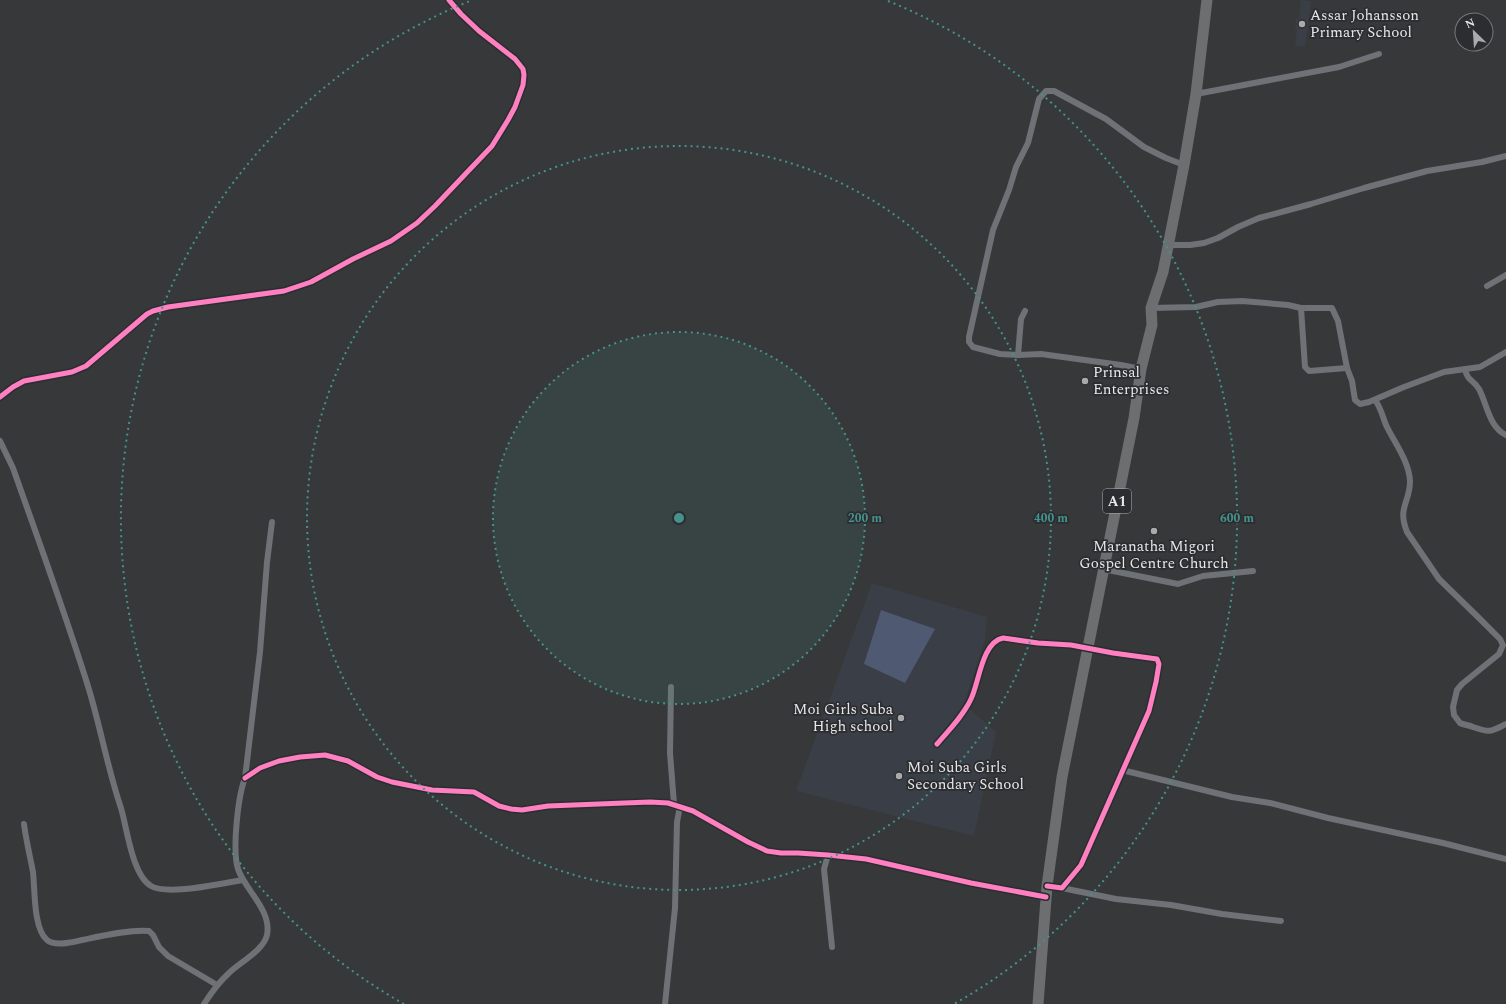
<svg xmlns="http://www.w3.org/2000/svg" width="1506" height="1004" viewBox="0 0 1506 1004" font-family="Spectral,serif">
<rect width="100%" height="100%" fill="#373839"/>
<!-- built -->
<g fill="#3a3e46">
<path d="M1301 0 1311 1 1305 47 1295 46 1297 29H1295L1296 19H1299Z"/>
<path d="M872 583 987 617 985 640 964 704 996 732 974 836 796 791Z"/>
</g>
<!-- green -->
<path fill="#4f5971" d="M881 610 935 629 905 683 864 664Z"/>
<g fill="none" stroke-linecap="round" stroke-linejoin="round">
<!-- street -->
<g stroke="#6e7175" stroke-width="6">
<path d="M1196 94 1339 67 1379 54"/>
<path d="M1169 245H1190L1204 243 1218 238 1238 227 1259 218 1311 204 1364 188 1427 171 1482 162 1506 156"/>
<path d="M1487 286 1506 275"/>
<path d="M1151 308 1196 307 1218 302 1242 301 1288 305 1301 308H1332L1338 321 1347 368 1352 381 1355 400 1360 404 1369 402 1404 387 1444 372 1480 367 1506 352"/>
<path d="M1301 308 1305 367 1309 371 1347 368"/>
<path d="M1025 311 1021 319 1018 355 1041 354 1121 365 1141 369"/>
<path d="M1018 355 1000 354 973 347 969 342V337L993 230 1009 190 1016 167 1028 143 1039 99 1046 91H1054L1106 119 1144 147 1166 158 1184 165"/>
<path d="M1465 369C1467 381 1474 380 1479 389 1487 404 1489 427 1506 435"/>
<path d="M0 397 13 387 24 381 72 372 86 366 147 314 153 311 168 307 284 291 311 282 353 259 391 241 417 223 435 206 492 146 508 120 515 107 523 85 524 75 523 69 515 59 479 31 461 14 449 0"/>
<path d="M1375 400C1381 408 1382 415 1386 425 1394 442 1409 461 1410 481 1410 503 1397 507 1407 532L1439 579 1479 618 1500 639 1503 645 1499 654 1462 684 1457 690 1453 707 1454 715 1460 723C1464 725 1469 725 1473 727 1490 733 1490 732 1506 724"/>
<path d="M0 441 13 468C38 539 64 610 87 683 100 724 107 767 121 808 127 828 132 875 151 886 168 896 222 883 243 880"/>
<path d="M1103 569 1178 584 1203 576 1253 571"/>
<path d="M671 687 670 753 674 804"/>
<path d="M937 744C949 730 963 716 971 699 979 683 982 642 1003 638L1038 643 1071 645 1113 653 1157 659 1159 664 1156 682 1149 711 1081 865 1062 888 1047 886"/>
<path d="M1122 770 1232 797 1270 803 1328 818 1443 843 1506 859"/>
<path d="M245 778 260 768 279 761 300 757 325 755 348 761 377 777 392 782 432 790 474 792 499 806 511 809 522 810 548 806 650 802 668 803 693 811 748 842 767 851 781 853H798L828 855 866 859 971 883 1046 897"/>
<path d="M24 824C26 840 30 856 33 872 35 888 33 928 47 940 55 947 73 942 82 940 101 936 131 929 149 931L153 935 159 947 168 956 217 985"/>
<path d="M828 855 824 869 832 947"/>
<path d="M1062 888 1116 899 1171 905 1222 914 1281 921"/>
<path d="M204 1004C211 993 219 982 229 973 239 963 264 950 267 935 272 910 245 890 238 869 232 850 238 796 245 778L260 652 267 562 272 522"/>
<path d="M665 1004 675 908 677 822 680 806"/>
</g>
<!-- highway -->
<path stroke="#6c6e70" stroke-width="11" d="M1038 1004 1047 886 1062 777 1134 418 1141 369 1152 325 1151 308 1163 272 1184 165 1196 94 1207 0"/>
<!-- cycleway casing -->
<g stroke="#2c2d30" stroke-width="8">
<g id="cycleway">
<path d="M0 397 13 387 24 381 72 372 86 366 147 314 153 311 168 307 284 291 311 282 353 259 391 241 417 223 435 206 492 146 508 120 515 107 523 85 524 75 523 69 515 59 479 31 461 14 449 0"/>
<path d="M937 744C949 730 963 716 971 699 979 683 982 642 1003 638L1038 643 1071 645 1113 653 1157 659 1159 664 1156 682 1149 711 1081 865 1062 888 1047 886"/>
<path d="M245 778 260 768 279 761 300 757 325 755 348 761 377 777 392 782 432 790 474 792 499 806 511 809 522 810 548 806 650 802 668 803 693 811 748 842 767 851 781 853H798L828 855 866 859 971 883 1046 897"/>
</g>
</g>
<!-- cycleway -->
<use href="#cycleway" stroke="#ff80c0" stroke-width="5"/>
</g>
<!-- distance rings -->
<circle cx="679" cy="518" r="186" fill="#45928d" fill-opacity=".12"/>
<g fill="none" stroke="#45928d" stroke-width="2" stroke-dasharray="2 4">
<circle cx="679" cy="518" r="186"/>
<circle cx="679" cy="518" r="372"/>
<path d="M404 1004A558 558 0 0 1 470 1M888 1A558 558 0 0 1 954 1004"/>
</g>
<!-- markers -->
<g fill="#a9aaab" stroke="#2c2d30" stroke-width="1.5">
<circle cx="1302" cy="24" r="4"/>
<circle cx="1085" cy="381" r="4"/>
<circle cx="1154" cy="531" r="4"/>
<circle cx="901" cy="718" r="4"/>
<circle cx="899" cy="776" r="4"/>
</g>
<g text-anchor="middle" stroke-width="3.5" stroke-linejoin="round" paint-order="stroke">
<!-- shield labels -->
<rect fill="#2c2d30" stroke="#afafb2" stroke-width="1" x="1103" y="489" width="28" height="24" rx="3"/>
<g font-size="14" font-weight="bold" fill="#e7e7e9">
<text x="1117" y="506">A1</text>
</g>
<!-- poi labels -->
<g font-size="15" fill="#e7e7e9" stroke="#2c2d30" text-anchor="start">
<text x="1310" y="20">Assar Johansson<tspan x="1310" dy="17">Primary School</tspan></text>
<text x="1093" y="377">Prinsal<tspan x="1093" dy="17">Enterprises</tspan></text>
<text x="1154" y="551" text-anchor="middle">Maranatha Migori<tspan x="1154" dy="17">Gospel Centre Church</tspan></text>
<text x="893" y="714" text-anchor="end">Moi Girls Suba<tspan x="893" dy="17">High school</tspan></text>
<text x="907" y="772">Moi Suba Girls<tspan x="907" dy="17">Secondary School</tspan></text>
</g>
</g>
<circle cx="679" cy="518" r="6" fill="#45928d" stroke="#2c2d30" stroke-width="2"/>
<g font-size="12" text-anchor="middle" font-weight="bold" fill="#45928d" stroke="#2c2d30" stroke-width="3.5" stroke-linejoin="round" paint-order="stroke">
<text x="865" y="522">200 m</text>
<text x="1051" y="522">400 m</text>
<text x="1237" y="522">600 m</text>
</g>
<!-- north arrow -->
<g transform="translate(1474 32) rotate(335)"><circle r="19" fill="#2c2d30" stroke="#77777a"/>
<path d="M0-3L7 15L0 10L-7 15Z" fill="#a9aaab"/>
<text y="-6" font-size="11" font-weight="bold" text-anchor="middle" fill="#e7e7e9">N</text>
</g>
</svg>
